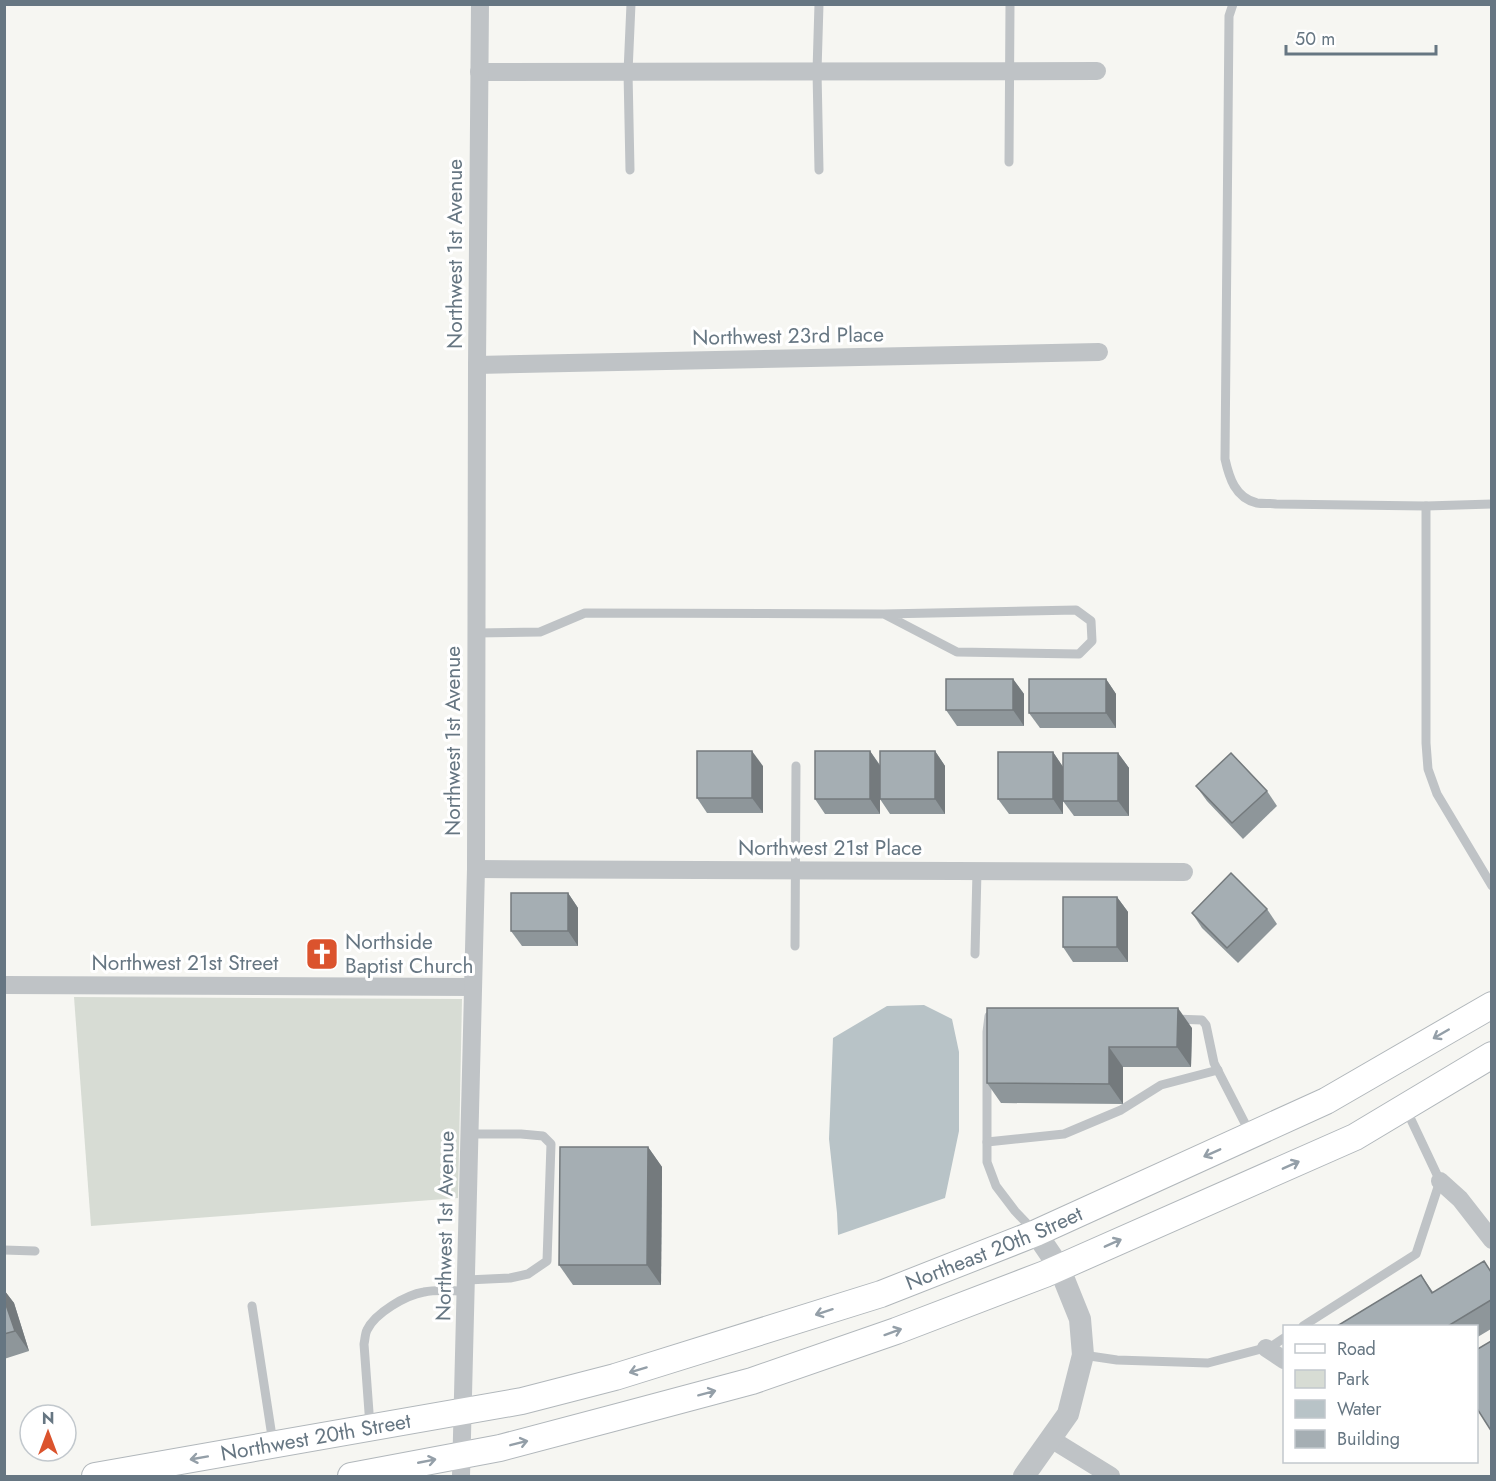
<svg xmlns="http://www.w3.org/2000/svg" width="1496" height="1481" viewBox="0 0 1496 1481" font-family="Jost,sans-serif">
<rect width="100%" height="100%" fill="#f6f6f2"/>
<!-- green -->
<path fill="#d7dcd4" d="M74 997 462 999 458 1198 91 1226Z"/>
<!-- water -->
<path fill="#b8c3c7" d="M924 1005 952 1019 959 1052V1131L945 1198 838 1235 837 1213 829 1139 833 1038 887 1006Z"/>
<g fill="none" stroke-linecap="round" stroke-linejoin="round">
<!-- secondary casing -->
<g stroke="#b1b7bb" stroke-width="28">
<g id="secondary">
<path id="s1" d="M95 1476 522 1401 615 1377 881 1294 1036 1233 1326 1101 1492 1005"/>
<path d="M351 1476 500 1448 621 1416 752 1381 896 1331 1045 1274 1355 1137 1492 1055"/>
</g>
</g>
<!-- service -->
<g stroke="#bfc3c6" stroke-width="9">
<path d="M819 4 817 71 819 170"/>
<path d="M1233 4 1229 16 1225 459C1229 477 1235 498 1257 503 1263 504 1270 503 1276 504L1426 506 1492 504"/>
<path d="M1009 162 1010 4"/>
<path d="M630 170 628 72 631 4"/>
<path d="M1426 506V743L1428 769 1437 794 1492 886"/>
<path d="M476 633 540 632 585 613 884 614 1076 610 1091 621 1092 641 1079 654 957 652 884 614"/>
<path d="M795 946 796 766"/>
<path d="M975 954 977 871"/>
<path d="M989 1016 987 1032V1162L996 1186 1015 1211 1035 1232"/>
<path d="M1174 1019 1202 1020 1206 1025 1214 1063 1251 1135"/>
<path d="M987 1142 1064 1134 1121 1110 1161 1085 1218 1070"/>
<path d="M4 1250 35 1251"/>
<path d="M467 1280 510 1278 528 1274 547 1261 551 1144 543 1136 521 1134H470"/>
<path d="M252 1306 273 1443"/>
<path d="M1303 1326 1416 1254 1440 1181 1406 1109"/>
<path d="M1083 1355 1117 1360 1208 1363 1272 1346 1284 1338"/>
<path d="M370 1426 364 1344C365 1340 365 1334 367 1330 375 1313 406 1295 424 1292 437 1289 453 1291 466 1291"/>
</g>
<!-- minor -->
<g stroke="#bfc3c6" stroke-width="18">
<path d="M479 72 1097 71"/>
<path d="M477 365 1099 352"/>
<path d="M476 869 1184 872"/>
<path d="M4 985 473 987"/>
<path d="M1440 1181 1460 1199 1492 1240"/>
<path d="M1266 1348 1284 1360"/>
<path d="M1051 1439 1111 1476"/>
<path d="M461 1476 476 869 477 365 480 4"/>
</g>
<!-- tertiary -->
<path stroke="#bfc3c6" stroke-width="22" d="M1024 1476 1068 1414 1083 1355 1080 1319 1059 1267 1036 1233"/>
<!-- secondary -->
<use href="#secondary" stroke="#fff" stroke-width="26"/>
</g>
<!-- wall -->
<g fill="#8e969a">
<path d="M1013 679 1024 694V726H957L946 710Z"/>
<path d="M1106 679 1116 694V728H1040L1029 713Z"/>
<path d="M870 751 880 765 935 751 945 766V814H890L880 799V814H825L815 799Z"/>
<path d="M1053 752 1063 767V814H1009L998 799Z"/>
<path d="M1118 753 1129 768V816H1074L1063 801Z"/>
<path d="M763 766V813H707L697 798Z"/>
<path d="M1196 786 1267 791 1277 806 1243 839 1207 801Z"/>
<path d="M568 893 578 908V946H522L511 931Z"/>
<path d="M1117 897 1128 912V962H1073L1063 947Z"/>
<path d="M1267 909 1277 924 1238 963 1202 928 1192 913Z"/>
<path d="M987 1008 1192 1028 1191 1067H1123V1104L1001 1103 987 1083Z"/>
<path d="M648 1147 662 1167 661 1285H573L559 1265Z"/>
<path d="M1491 1271V1329L1476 1338V1326H1337L1421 1275 1433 1292Z"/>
<path d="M4 1290 14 1303 29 1351 4 1359Z"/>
</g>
<!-- shaded-wall -->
<g fill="#747a7d">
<path d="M1013 679 1024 694V726L1013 710Z"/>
<path d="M1106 679 1116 694V728L1106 713Z"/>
<path d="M752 751 763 766V813L752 798Z"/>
<path d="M870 751 880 766V814L870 799Z"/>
<path d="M935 751 945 766V814L935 799Z"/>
<path d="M1053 752 1063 767V814L1053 799Z"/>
<path d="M1118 753 1129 768V816L1118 801Z"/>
<path d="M568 893 578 908V946L568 931Z"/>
<path d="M1117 897 1128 912V962L1117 947Z"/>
<path d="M1178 1008 1192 1028 1191 1067 1177 1047Z"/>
<path d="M1109 1047 1123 1067V1104L1109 1084Z"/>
<path d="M648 1147 662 1167 661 1285 647 1265Z"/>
<path d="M4 1290 14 1303 29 1351 15 1331 4 1299Z"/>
</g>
<!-- building -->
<g fill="#a5aeb3" stroke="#747a7d" stroke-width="1.5">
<rect x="946" y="679" width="67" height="31"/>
<rect x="1029" y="679" width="77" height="34"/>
<rect x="697" y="751" width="55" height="47"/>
<rect x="815" y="751" width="55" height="48"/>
<rect x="880" y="751" width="55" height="48"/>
<rect x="998" y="752" width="55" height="47"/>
<rect x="1063" y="753" width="55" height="48"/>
<path d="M1231 753 1267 791 1232 823 1196 786Z"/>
<path d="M1231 873 1267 909 1227 948 1192 913Z"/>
<rect x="511" y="893" width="57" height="38"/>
<rect x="1063" y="897" width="54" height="50"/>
<path d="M987 1008H1178L1177 1047H1109V1084L987 1083Z"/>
<path d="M560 1147H648L647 1265H559Z"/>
<path d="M1484 1261 1491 1272V1300L1448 1326H1337L1421 1275 1432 1293Z"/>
<path d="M4 1299 15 1331 4 1334Z"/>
<path d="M1491 1341V1428L1490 1429 1476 1407V1350Z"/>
</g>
<!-- one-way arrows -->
<defs><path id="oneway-shaft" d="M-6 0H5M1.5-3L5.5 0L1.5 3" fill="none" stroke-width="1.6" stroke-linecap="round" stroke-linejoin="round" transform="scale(1.5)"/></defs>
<g stroke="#949fa8">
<use href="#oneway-shaft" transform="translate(1441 1034) rotate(150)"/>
<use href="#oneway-shaft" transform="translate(1212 1153) rotate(156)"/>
<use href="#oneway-shaft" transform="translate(1291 1165) rotate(-24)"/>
<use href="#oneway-shaft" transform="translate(1113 1243) rotate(-24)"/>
<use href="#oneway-shaft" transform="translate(824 1312) rotate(162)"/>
<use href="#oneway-shaft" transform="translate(893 1332) rotate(-20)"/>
<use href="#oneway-shaft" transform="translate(638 1370) rotate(163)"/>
<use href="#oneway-shaft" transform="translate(707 1393) rotate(-15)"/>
<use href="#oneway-shaft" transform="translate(519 1443) rotate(-14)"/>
<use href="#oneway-shaft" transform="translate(199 1458) rotate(170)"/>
<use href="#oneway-shaft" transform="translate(427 1461) rotate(-11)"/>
</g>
<!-- icons -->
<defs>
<g id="church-square" transform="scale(1.725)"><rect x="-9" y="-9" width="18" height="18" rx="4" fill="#db532d" stroke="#fff"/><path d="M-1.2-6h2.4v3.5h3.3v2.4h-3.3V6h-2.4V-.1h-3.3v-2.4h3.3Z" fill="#fff"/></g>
</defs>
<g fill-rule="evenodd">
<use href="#church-square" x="322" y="954"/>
</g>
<g text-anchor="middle" stroke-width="6" stroke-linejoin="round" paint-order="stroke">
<!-- street labels -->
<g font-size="21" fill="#667682" stroke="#fff">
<text transform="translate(455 254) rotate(-90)" y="7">Northwest 1st Avenue</text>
<text transform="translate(788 336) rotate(-1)" y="7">Northwest 23rd Place</text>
<text transform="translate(453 741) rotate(-90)" y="7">Northwest 1st Avenue</text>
<text x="830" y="855">Northwest 21st Place</text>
<text x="185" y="970">Northwest 21st Street</text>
<text transform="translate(445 1226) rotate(-89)" y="7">Northwest 1st Avenue</text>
<text dy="7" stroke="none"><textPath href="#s1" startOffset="930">Northeast 20th Street</textPath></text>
<text dy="7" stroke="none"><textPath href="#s1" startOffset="224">Northwest 20th Street</textPath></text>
</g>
<!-- poi labels -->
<g font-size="21" fill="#667682" stroke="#fff" text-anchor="start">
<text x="345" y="949">Northside<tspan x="345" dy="24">Baptist Church</tspan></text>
</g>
</g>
<!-- border -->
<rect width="1496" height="1481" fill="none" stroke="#667682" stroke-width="12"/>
<!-- legend -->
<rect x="1283" y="1325" width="195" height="138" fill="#ffffff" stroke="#c2c8cd" stroke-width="1.5"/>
<rect x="1295" y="1344" width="30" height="9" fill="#ffffff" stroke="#c2c8cd" stroke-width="1.5"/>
<text x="1337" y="1355" font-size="18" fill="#667682">Road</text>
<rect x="1295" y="1370" width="30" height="18" fill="#d7dcd4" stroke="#c2c8cd" stroke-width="1.5"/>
<text x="1337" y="1385" font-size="18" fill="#667682">Park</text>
<rect x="1295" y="1400" width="30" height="18" fill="#b8c3c7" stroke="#c2c8cd" stroke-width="1.5"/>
<text x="1337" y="1415" font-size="18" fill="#667682">Water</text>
<rect x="1295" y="1430" width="30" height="18" fill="#a5aeb3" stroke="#c2c8cd" stroke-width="1.5"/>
<text x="1337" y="1445" font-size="18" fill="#667682">Building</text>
<!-- north arrow -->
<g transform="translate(48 1433)"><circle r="28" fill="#ffffff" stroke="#c2c8cd" stroke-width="1.5"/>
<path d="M0-4.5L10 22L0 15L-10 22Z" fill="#db532d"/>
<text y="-9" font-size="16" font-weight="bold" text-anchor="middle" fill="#667682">N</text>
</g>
<!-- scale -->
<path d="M1286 45v9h150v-9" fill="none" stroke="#667682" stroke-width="3"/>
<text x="1295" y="45" font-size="18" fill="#667682" stroke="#ffffff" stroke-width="4.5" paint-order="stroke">50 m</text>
</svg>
